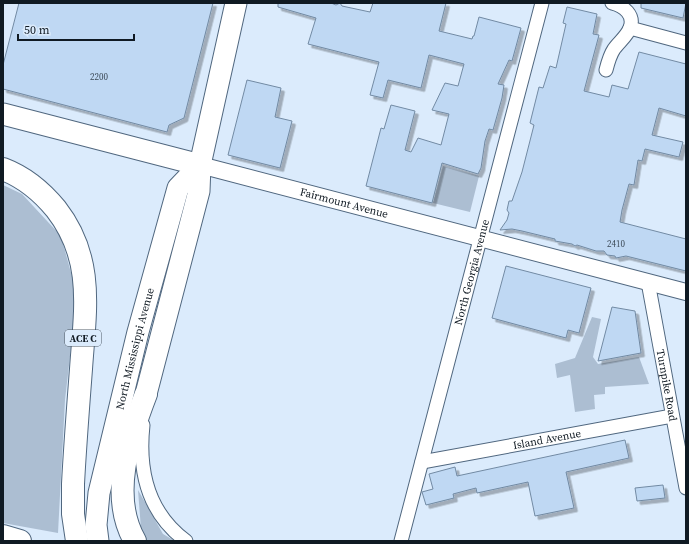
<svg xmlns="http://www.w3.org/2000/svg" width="689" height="544" viewBox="0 0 689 544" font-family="'Source Serif 4',serif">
<defs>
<filter id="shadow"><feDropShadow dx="3.5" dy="3.5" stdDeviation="0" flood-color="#0004"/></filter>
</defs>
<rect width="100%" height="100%" fill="#dbebfc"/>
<!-- green -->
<g fill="#acbed2">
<path d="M443 166 479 176 470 212 433 203Z"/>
<path d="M3 185 22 194 61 236 77 295 65 400 58 533 3 523Z"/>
<path d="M592 317 601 319 593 357 598 364 639 357 649 384 605 387V394L594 395 595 409 575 412 570 375 557 378 555 364 575 358Z"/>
<path d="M138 490 163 534 175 541H147L141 529Z"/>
</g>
<!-- building -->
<g fill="#bfd8f3" stroke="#728aa3" filter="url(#shadow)">
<path d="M19 3H213L184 118 169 125 167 132 3 89V65Z"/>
<path d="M278 3H331L336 5 340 3 342 6 370 12 373 3H446L439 31 472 39 473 36H474L479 17 521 28 512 61 509 60 498 84 504 85 502 98 493 130 489 129 485 141 481 168 478 174 442 163 432 203 366 186 381 128 384 129 391 105 415 111 405 150 411 152 418 138 441 145 449 114 432 110 445 83 458 86 464 64 429 55 421 88 388 80 383 98 370 95 379 62 308 44 316 18 278 7Z"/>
<path d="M641 3H686L683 18 641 8Z"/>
<path d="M567 7 597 14 593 34 599 35 584 91 609 97 612 85 628 89 639 52 686 64V116L659 108 652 135 683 142 679 157 645 149 642 161 638 160 634 185 629 184 622 210 620 222 686 239V271L626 256 616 258 615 256 607 255 604 251H596L577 245 575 246 572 244 555 241V239L522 231 512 229 500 230 507 220 509 213 507 210 509 201H512L522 172 534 125 530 123 539 87 543 88 550 66 556 68 566 24 563 23Z"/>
<path d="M247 80 281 88 275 117 292 121 280 168 228 155Z"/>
<path d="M506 266 591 288 579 333 568 330 566 338 492 318Z"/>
<path d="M612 307 635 311 641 353 598 361Z"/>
<path d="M625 440 629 458 566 472 574 508 535 516 528 482 477 493 476 488 453 494 454 498 426 505 422 492 433 489 429 474 455 467 457 476Z"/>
<path d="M663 485 665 498 637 501 635 488Z"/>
</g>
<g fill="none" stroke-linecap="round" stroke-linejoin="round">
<!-- minor casing -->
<g stroke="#50677f" stroke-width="15">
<g id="minor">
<path d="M630 28 686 43"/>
<path d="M606 70C608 62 610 55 614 49 619 42 627 36 630 28 635 15 624 6 612 3"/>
<path id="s1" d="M648 282 686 488"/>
<path d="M143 425C138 471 148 513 186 541"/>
<path id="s2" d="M422 462 672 416"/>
<path id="s3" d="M401 541 542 3"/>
</g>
</g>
<!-- tertiary casing -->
<g stroke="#50677f" stroke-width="18">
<g id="tertiary">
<path id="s4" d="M200 165 686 292"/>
</g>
</g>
<!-- primary casing -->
<g stroke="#50677f" stroke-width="23">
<g id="primary">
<path d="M3 114 200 165"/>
<path d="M146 394 199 191 200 165 236 3"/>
<path id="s5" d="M98 541 96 525 99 493 138 332 178 188 200 165"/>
</g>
</g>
<!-- trunk casing -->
<g stroke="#50677f" stroke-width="24">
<path id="trunk" d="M135 541C109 496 129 438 146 394"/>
</g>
<!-- motorway casing -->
<g stroke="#50677f" stroke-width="24">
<g id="motorway">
<path d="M3 169C24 177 42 192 56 209 95 259 85 310 81 369 78 408 75 446 73 484V514L77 541"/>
<path d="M3 536 20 541"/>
</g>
</g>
<!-- minor -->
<use href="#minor" stroke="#fff" stroke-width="13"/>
<!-- tertiary -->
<use href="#tertiary" stroke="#fff" stroke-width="16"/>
<!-- primary -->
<use href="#primary" stroke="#fff" stroke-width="21"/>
<!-- trunk -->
<use href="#trunk" stroke="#fff" stroke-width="22"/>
<!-- motorway -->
<use href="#motorway" stroke="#fff" stroke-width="22"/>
</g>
<g text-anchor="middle" stroke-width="3.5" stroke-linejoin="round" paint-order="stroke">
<!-- number labels -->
<g font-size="9" fill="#3c4a57">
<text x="99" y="80">2200</text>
<text x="616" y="247">2410</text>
</g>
<!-- shield labels -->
<rect fill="#dbebfc" stroke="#4d5964" stroke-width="1" x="65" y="330" width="36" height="16" rx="3"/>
<g font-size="10" font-weight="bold" fill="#101a23">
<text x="83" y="342">ACE C</text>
</g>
<!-- street labels -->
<g font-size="11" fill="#101a23" stroke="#dbebfc">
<text dy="4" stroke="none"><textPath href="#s4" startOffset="149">Fairmount Avenue</textPath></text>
<text dy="4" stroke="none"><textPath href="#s3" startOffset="278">North Georgia Avenue</textPath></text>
<text dy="4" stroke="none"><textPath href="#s5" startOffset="197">North Mississippi Avenue</textPath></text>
<text dy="4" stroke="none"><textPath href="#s1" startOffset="105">Turnpike Road</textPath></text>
<text dy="4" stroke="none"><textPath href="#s2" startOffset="127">Island Avenue</textPath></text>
</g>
</g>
<!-- border -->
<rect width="689" height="544" fill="none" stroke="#101a23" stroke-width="8"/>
<!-- scale -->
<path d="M18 34v6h116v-6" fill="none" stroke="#101a23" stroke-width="2"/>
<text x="24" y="34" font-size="12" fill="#101a23" stroke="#dbebfc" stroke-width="3" paint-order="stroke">50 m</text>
</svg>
